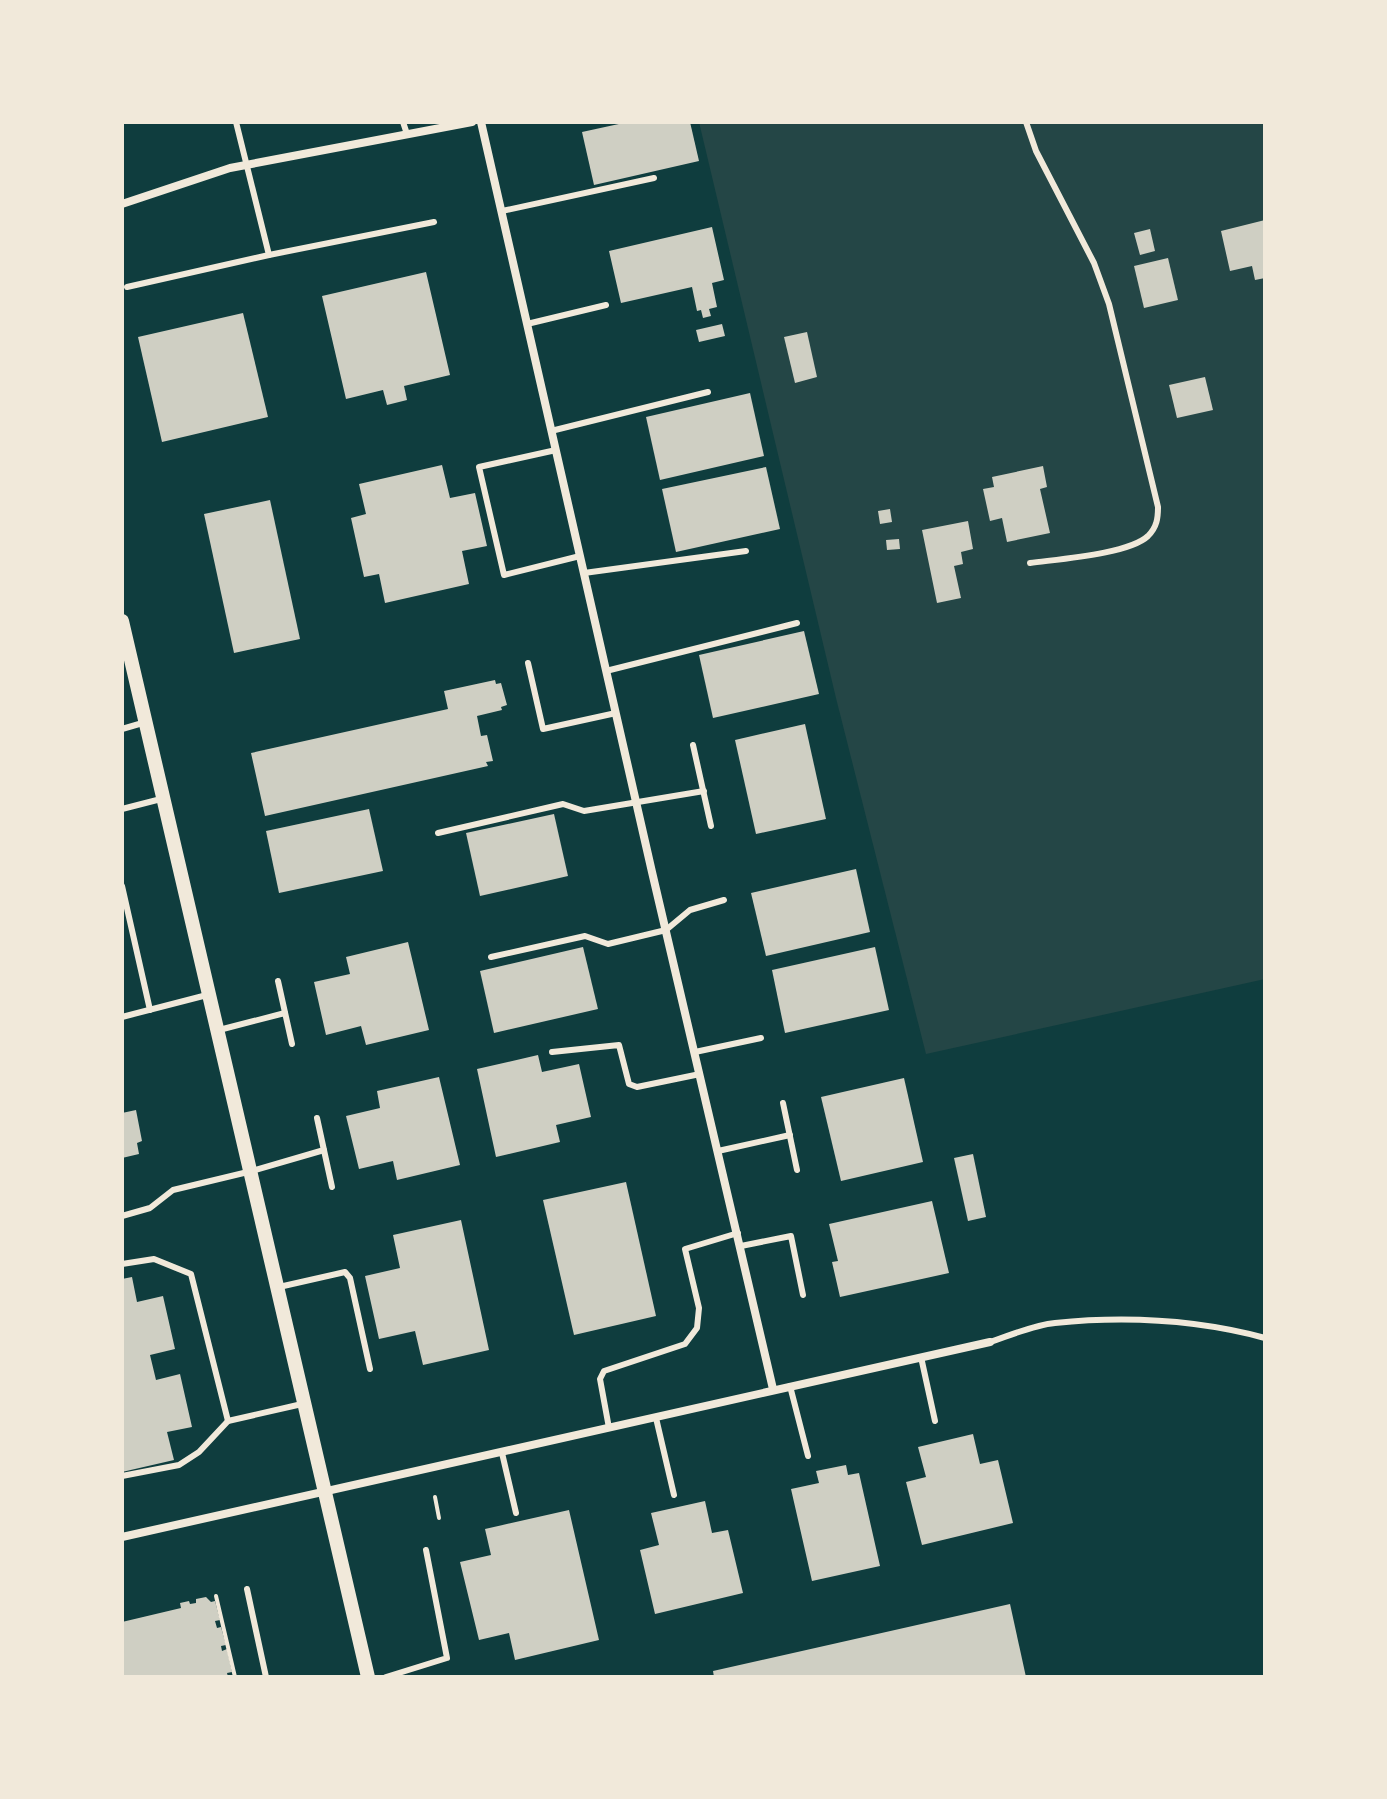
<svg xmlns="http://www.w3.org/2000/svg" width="1387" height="1799" viewBox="0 0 1387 1799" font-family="'Space Grotesk',sans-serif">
<rect width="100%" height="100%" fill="#0f3d3e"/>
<!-- green -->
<path fill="#244646" d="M699 122H1265V979L926 1054 836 698Z"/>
<!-- building -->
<g fill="#cfcfc3">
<path d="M628 122H690L699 161 594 185 582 132Z"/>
<path d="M1265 220V278L1255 280 1252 266 1230 271 1221 231Z"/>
<path d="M712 227 724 280 712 283 717 307 709 309 711 316 703 318 701 310 697 311 692 287 621 303 609 251Z"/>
<path d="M1150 229 1155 251 1140 255 1134 233Z"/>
<path d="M1168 258 1178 300 1144 308 1134 266Z"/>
<path d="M426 272 450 375 404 386 407 400 387 405 383 390 346 399 322 296Z"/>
<path d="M243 313 268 417 162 442 138 337Z"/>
<path d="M722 324 725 336 699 342 696 330Z"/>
<path d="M807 332 817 377 795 383 784 337Z"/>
<path d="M1205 377 1213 410 1177 418 1169 385Z"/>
<path d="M750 393 764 456 660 480 646 417Z"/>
<path d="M442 465 450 498 475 493 487 546 462 551 469 584 385 603 379 574 364 577 351 518 366 514 359 484Z"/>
<path d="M1043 466 1047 487 1040 489 1050 533 1007 542 1002 518 990 521 983 489 994 487 992 477Z"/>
<path d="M766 467 780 529 676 552 662 489Z"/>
<path d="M270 500 300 639 234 653 204 514Z"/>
<path d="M890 509 892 522 880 524 878 511Z"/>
<path d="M968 521 973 549 961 552 963 564 954 566 961 598 937 603 922 530Z"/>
<path d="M899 539 900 549 887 550 886 540Z"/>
<path d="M804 631 819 694 713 718 699 655Z"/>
<path d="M495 680 496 684 501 683 507 705 501 707 502 710 477 716 481 736 487 735 493 761 486 762 488 766 265 816 251 753 448 709 444 691Z"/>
<path d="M805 724 826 819 756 834 735 740Z"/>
<path d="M369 809 383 871 279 893 266 831Z"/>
<path d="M554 814 568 876 480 896 466 833Z"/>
<path d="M856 869 870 932 766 956 751 893Z"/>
<path d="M408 942 429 1030 366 1045 361 1026 326 1035 314 982 350 974 346 957Z"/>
<path d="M583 947 598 1009 494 1033 480 971Z"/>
<path d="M875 947 889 1010 785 1033 772 970Z"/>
<path d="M538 1055 542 1072 579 1064 591 1117 556 1125 560 1142 496 1157 477 1069Z"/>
<path d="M439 1077 460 1165 397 1180 393 1161 359 1169 346 1116 380 1108 377 1091Z"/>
<path d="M904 1078 923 1162 841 1181 821 1097Z"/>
<path d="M136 1110 142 1141 137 1143 139 1154 122 1158V1113Z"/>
<path d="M973 1154 986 1217 968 1221 954 1158Z"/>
<path d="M626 1182 656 1316 574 1335 543 1200Z"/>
<path d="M932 1201 949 1273 840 1297 832 1262 838 1261 829 1224Z"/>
<path d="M461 1220 489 1350 423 1365 415 1331 379 1339 365 1276 400 1268 393 1235Z"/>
<path d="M132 1277 137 1302 163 1296 175 1349 150 1355 156 1380 180 1374 192 1427 167 1432 174 1460 122 1472V1279Z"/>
<path d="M973 1434 980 1464 998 1460 1013 1523 922 1545 906 1482 926 1477 918 1447Z"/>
<path d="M846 1465 848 1475 859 1473 880 1566 812 1581 791 1489 819 1483 816 1471Z"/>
<path d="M705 1501 712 1533 728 1530 743 1593 655 1614 640 1550 659 1545 651 1513Z"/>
<path d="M569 1510 599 1640 515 1660 509 1633 479 1640 460 1562 491 1555 485 1529Z"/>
<path d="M206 1597 211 1602 215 1601 220 1620 215 1621 217 1628 221 1627 226 1645 221 1646 222 1651 227 1649 232 1672 227 1673 228 1677H122V1622L181 1608 180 1603 189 1601 190 1604 196 1603V1599Z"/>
<path d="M1010 1604 1026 1677H714L713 1671Z"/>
</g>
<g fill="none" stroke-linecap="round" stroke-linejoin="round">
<!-- path -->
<g stroke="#f1e9da" stroke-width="4">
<path d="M435 1497 439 1518"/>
<path d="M216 1596 235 1677"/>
</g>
<!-- service -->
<g stroke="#f1e9da" stroke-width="6">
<path d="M403 122 407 134"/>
<path d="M1026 122 1036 151 1094 263 1109 304 1158 507C1158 518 1157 527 1148 536 1129 554 1059 559 1030 563"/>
<path d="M502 211 654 178"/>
<path d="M269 255 434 222"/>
<path d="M127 287 269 255 236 122"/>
<path d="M527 324 606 305"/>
<path d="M551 431 708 392"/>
<path d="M556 450 479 467 504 575 580 556"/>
<path d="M584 573 746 551"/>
<path d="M528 663 543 729 616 713"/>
<path d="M606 671 797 623"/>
<path d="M122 729 146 722"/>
<path d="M693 745 711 826"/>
<path d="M122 809 161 799"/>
<path d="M438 833 563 804 584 811 704 791"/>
<path d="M122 886 150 1010"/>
<path d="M491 957 585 936 608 944 666 930 690 910 724 900"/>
<path d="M278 981 292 1044"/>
<path d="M122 1017 207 995"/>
<path d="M219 1030 285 1013"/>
<path d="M552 1052 619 1045 629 1084 637 1087 700 1074"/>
<path d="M695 1052 761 1038"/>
<path d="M783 1103 797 1170"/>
<path d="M317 1118 332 1187"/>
<path d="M718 1151 790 1135"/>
<path d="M122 1216 150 1208 173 1190 252 1171 324 1150"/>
<path d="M741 1246 791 1236 803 1295"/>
<path d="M122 1264 154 1259 191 1274 228 1421"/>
<path d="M279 1287 345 1272 350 1278 370 1369"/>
<path d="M990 1342C1011 1335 1034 1325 1055 1323 1124 1316 1198 1320 1265 1338"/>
<path d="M921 1357 935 1421"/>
<path d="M790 1386 808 1456"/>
<path d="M656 1418 674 1495"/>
<path d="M609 1428 600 1379 604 1371 685 1344 697 1328 699 1308 685 1249 738 1233"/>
<path d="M502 1453 516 1513"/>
<path d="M122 1476 179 1465 199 1452 228 1421 302 1404"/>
<path d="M247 1589 266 1677"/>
<path d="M386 1677 447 1658 426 1550"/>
</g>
<!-- minor -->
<g stroke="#f1e9da" stroke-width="8">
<path d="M481 122 652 872 773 1389"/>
<path d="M122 204 230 168 472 122"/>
<path d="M122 1537 990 1342"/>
</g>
<!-- tertiary -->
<path stroke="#f1e9da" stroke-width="14" d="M122 621 368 1677"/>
</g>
<!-- border -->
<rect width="1387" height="1799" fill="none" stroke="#f1e9da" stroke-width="248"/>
</svg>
